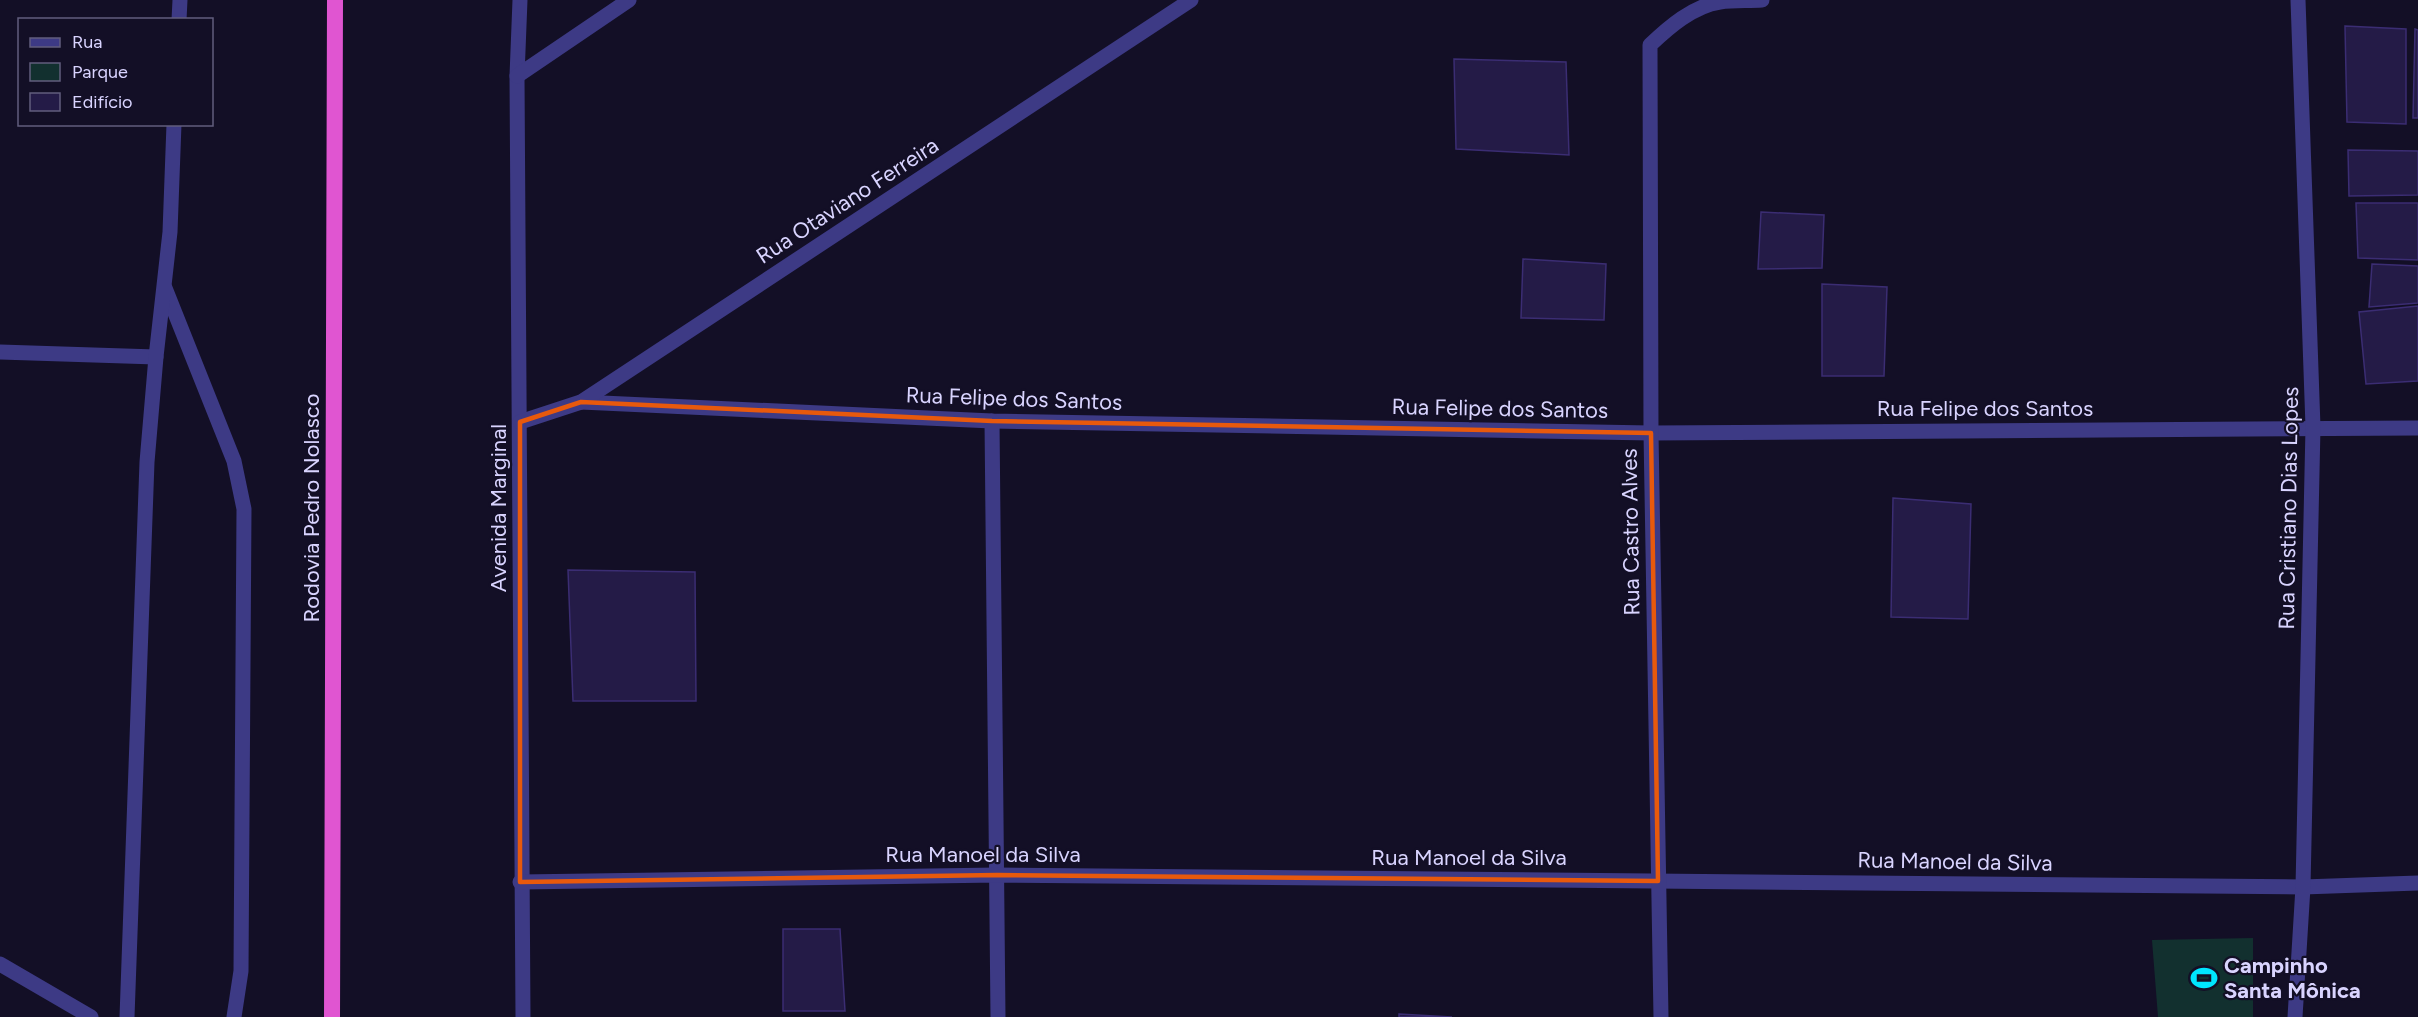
<svg xmlns="http://www.w3.org/2000/svg" width="2418" height="1017" viewBox="0 0 2418 1017" font-family="Figtree,sans-serif">
<rect width="100%" height="100%" fill="#130f26"/>
<!-- green -->
<path fill="#12302f" d="M2253 938V1017H2158L2152 940Z"/>
<!-- building -->
<g fill="#241b47" stroke="#3b2d73" stroke-width="1.5">
<path d="M2345 26 2406 29V124L2347 122Z"/>
<path d="M2415 29 2418 30V118H2413Z"/>
<path d="M1454 59 1566 62 1569 155 1456 149Z"/>
<path d="M2348 150 2418 151V195L2349 196Z"/>
<path d="M2356 203H2418V260L2358 258Z"/>
<path d="M1761 212 1824 215 1822 268 1758 269Z"/>
<path d="M1523 259 1606 264 1604 320 1521 318Z"/>
<path d="M2372 264 2418 266V303L2369 307Z"/>
<path d="M1822 284 1887 287 1884 376H1822Z"/>
<path d="M2418 306V381L2366 384 2359 312Z"/>
<path d="M1893 498 1971 504 1968 619 1891 617Z"/>
<path d="M568 570 695 572 696 701H573Z"/>
<path d="M783 929H840L845 1011H783Z"/>
<path d="M1399 1014 1452 1017H1399Z"/>
</g>
<g fill="none" stroke-linecap="round" stroke-linejoin="round">
<!-- minor -->
<g stroke="#3d3a85" stroke-width="15">
<path d="M520 0 517 76 523 1017"/>
<path d="M179 20 180 0"/>
<path d="M517 76 629 0"/>
<path d="M165 288 234 461 244 509 241 971 234 1017"/>
<path d="M0 352 156 357"/>
<path d="M581 402 992 421 1651 433 2418 428"/>
<path d="M992 421 998 1017"/>
<path d="M520 422 581 402 1191 0"/>
<path d="M520 882 997 875 2303 887 2418 883"/>
<path d="M0 964 91 1017"/>
<path d="M127 1017 147 462 156 357 170 232 174 124"/>
<path d="M1661 1017 1651 433 1650 45C1669 27 1693 6 1720 2 1734 0 1748 1 1762 0"/>
<path d="M2295 1017 2303 887 2313 427 2298 0"/>
</g>
<!-- trunk -->
<path stroke="#e055d1" stroke-width="16" d="M332 1017 335 0"/>
</g>
<!-- marked area -->
<path fill="none" stroke="#e8590c" stroke-width="4.5" stroke-linejoin="round" d="M581 402 992 421 1651 433 1658 881 997 875 520 882V422Z"/>
<!-- icons -->
<defs>
<g id="stadium-bare" transform="scale(2.07)"><path d="M0-5a6.5 5 0 1 0 0 10a6.5 5 0 1 0 0-10ZM-3.5-1.8h7v3.6h-7Z" fill="#00e5ff" stroke="#130f26" stroke-width="2.5" paint-order="stroke"/></g>
</defs>
<g fill-rule="evenodd">
<use href="#stadium-bare" x="2204" y="978"/>
</g>
<g text-anchor="middle" stroke-width="4.5" stroke-linejoin="round" paint-order="stroke">
<!-- street labels -->
<g font-size="22" fill="#d9d4ff" stroke="#130f26">
<text transform="translate(847 200) rotate(-33)" y="8">Rua Otaviano Ferreira</text>
<text transform="translate(1014 398) rotate(2)" y="8">Rua Felipe dos Santos</text>
<text transform="translate(1500 408) rotate(1)" y="8">Rua Felipe dos Santos</text>
<text x="1985" y="416">Rua Felipe dos Santos</text>
<text transform="translate(311 508) rotate(-90)" y="8">Rodovia Pedro Nolasco</text>
<text transform="translate(498 508) rotate(-90)" y="8">Avenida Marginal</text>
<text transform="translate(2288 508) rotate(-89)" y="8">Rua Cristiano Dias Lopes</text>
<text transform="translate(1630 532) rotate(-91)" y="8">Rua Castro Alves</text>
<text x="983" y="862">Rua Manoel da Silva</text>
<text x="1469" y="865">Rua Manoel da Silva</text>
<text transform="translate(1955 861) rotate(1)" y="8">Rua Manoel da Silva</text>
</g>
<!-- poi labels -->
<g font-size="22" font-weight="bold" fill="#d9d4ff" stroke="#130f26" text-anchor="start">
<text x="2224" y="973">Campinho<tspan x="2224" dy="25">Santa Mônica</tspan></text>
</g>
</g>
<!-- legend -->
<rect x="18" y="18" width="195" height="108" fill="#130f26" stroke="#625e7d" stroke-width="1.5"/>
<rect x="30" y="38" width="30" height="9" fill="#3d3a85" stroke="#625e7d" stroke-width="1.5"/>
<text x="72" y="48" font-size="18" fill="#d9d4ff">Rua</text>
<rect x="30" y="63" width="30" height="18" fill="#12302f" stroke="#625e7d" stroke-width="1.5"/>
<text x="72" y="78" font-size="18" fill="#d9d4ff">Parque</text>
<rect x="30" y="93" width="30" height="18" fill="#241b47" stroke="#625e7d" stroke-width="1.5"/>
<text x="72" y="108" font-size="18" fill="#d9d4ff">Edifício</text>
</svg>
